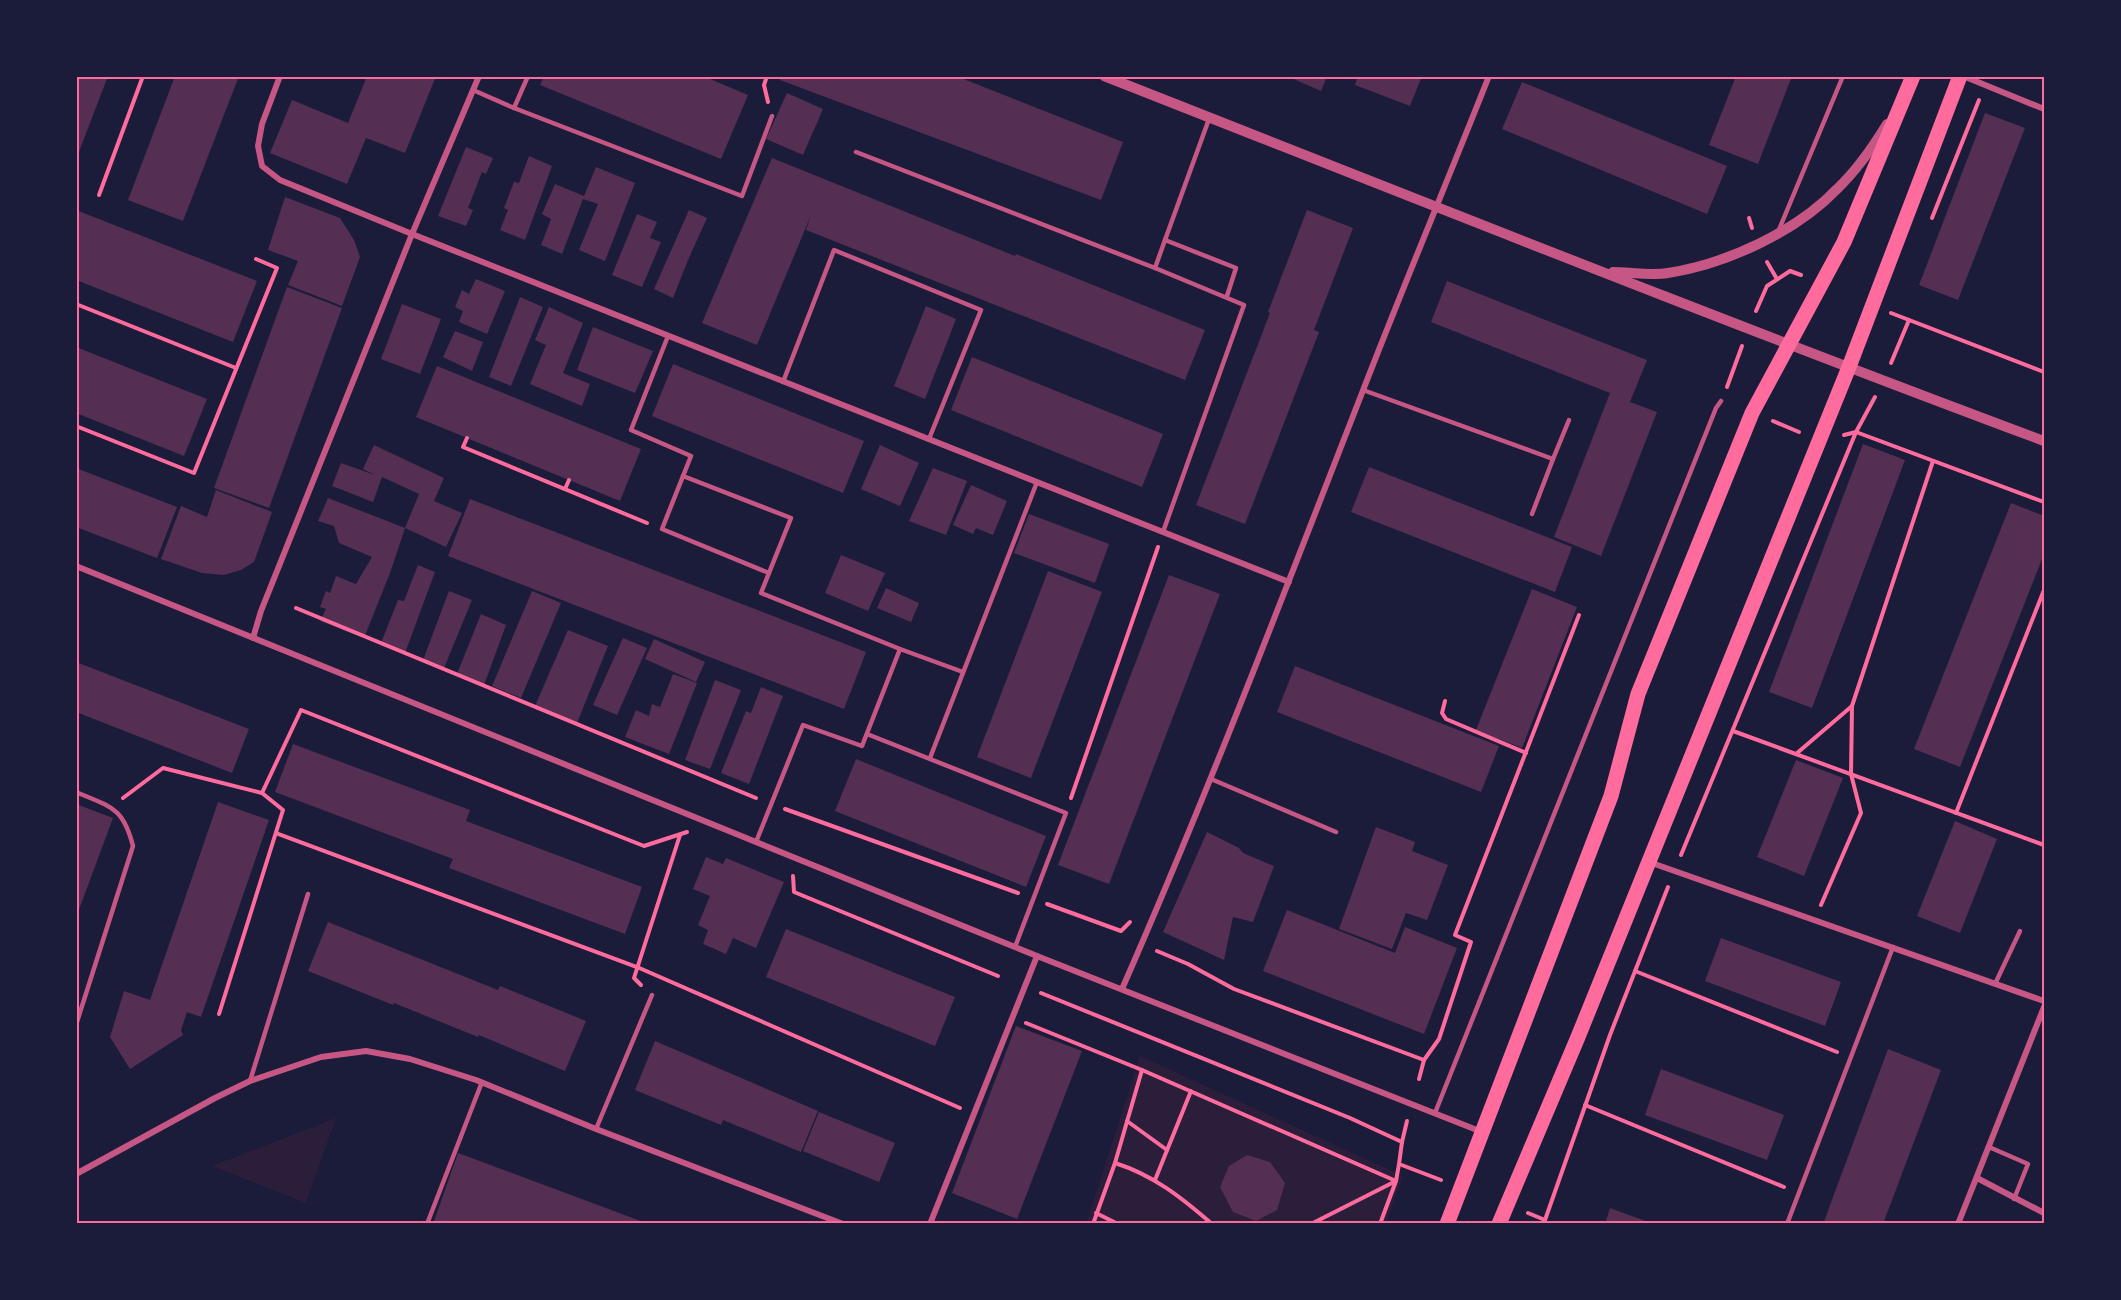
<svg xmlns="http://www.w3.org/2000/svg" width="2121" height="1300" viewBox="0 0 2121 1300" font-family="Literata,serif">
<rect width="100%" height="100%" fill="#1b1b3a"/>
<!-- green -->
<g fill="#2a1e3b">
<path d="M1140 1056 1403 1176 1386 1223 1086 1224Z"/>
<path d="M336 1118 306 1203 212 1166Z"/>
</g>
<!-- building -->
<g fill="#542f53">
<path d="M76 76H108L77 157H76Z"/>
<path d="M175 76H239L183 221 128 200Z"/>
<path d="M367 76H436L405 153 366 138 347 184 270 153 292 100 348 123Z"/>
<path d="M544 76H703L748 95 721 159 540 85Z"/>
<path d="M782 76H956L1123 142 1101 200 780 80Z"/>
<path d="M1287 76H1327L1321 91Z"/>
<path d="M1358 76H1422L1410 106 1355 85Z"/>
<path d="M1736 76H1792L1758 164 1709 145Z"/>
<path d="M1522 82 1727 166 1707 214 1502 129Z"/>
<path d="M787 93 823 109 803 155 766 139Z"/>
<path d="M1985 113 2025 128 1958 300 1919 285Z"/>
<path d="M466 147 493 158 486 174 482 172 468 208 473 210 466 226 438 216Z"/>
<path d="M529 156 552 166 525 240 500 230 508 210 504 208 514 182 519 183Z"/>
<path d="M772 158 1015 256 1016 254 1205 330 1185 380 806 230 811 215 757 345 702 323Z"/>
<path d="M596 167 635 183 605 261 579 250 598 204 583 199 562 254 541 245 551 219 542 214 555 184 584 196Z"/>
<path d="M285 197 340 218 354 240 360 257 342 306 288 285 298 261 268 250Z"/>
<path d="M76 210 257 281 233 342 76 280Z"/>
<path d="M689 210 707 218 688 260 673 298 654 289Z"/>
<path d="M1307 210 1353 228 1314 330 1319 332 1245 524 1196 505 1270 313 1268 312Z"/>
<path d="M637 214 657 222 650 238 661 242 642 287 612 275Z"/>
<path d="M476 279 505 291 487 334 459 322 463 311 455 307 462 290 469 294Z"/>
<path d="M1447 281 1647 360 1630 402 1657 412 1601 556 1554 537 1610 393 1431 322Z"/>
<path d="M287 287 342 308 269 508 214 488Z"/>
<path d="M520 297 543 307 511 386 489 377Z"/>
<path d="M402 304 441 319 420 374 381 359Z"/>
<path d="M926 306 956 319 925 399 894 386Z"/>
<path d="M549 307 583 323 563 373 590 384 582 406 530 384 546 345 535 340Z"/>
<path d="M593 327 653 351 635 393 577 370Z"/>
<path d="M455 331 483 342 472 371 443 357Z"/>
<path d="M76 347 207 399 184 456 76 413Z"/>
<path d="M972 357 1163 434 1142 487 951 410Z"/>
<path d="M673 364 864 441 843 493 652 416Z"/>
<path d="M437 366 641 449 620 501 416 417Z"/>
<path d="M1863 444 1905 460 1812 708 1769 692Z"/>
<path d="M374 445 444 478 434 501 462 513 446 547 405 528 419 494 382 477 373 502 332 486 341 463 375 475 363 469Z"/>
<path d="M880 445 919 463 900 506 861 489Z"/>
<path d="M1369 467 1572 547 1555 592 1351 512Z"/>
<path d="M76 468 177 507 157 558 76 527Z"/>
<path d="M933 468 967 481 946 535 909 521Z"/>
<path d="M971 485 1007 501 993 535 976 528 973 534 953 525Z"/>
<path d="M216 490 272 512 254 562 241 570 224 575 202 573 161 559 181 506 207 517Z"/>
<path d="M328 498 405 528 390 573 364 638 320 621 326 609 320 607 326 591 330 593 336 576 356 584 372 557 339 543 334 526 318 521Z"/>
<path d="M470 499 866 652 844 709 448 556Z"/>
<path d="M2011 503 2044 516V554L1960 767 1914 749Z"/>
<path d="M1029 514 1109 544 1095 583 1014 553Z"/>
<path d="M841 555 885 573 868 611 825 593Z"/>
<path d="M418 565 435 572 405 653 381 643 398 600 404 601Z"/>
<path d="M1048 571 1102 592 1031 778 977 757Z"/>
<path d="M1169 575 1220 594 1109 884 1058 865Z"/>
<path d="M886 588 919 603 911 622 877 608Z"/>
<path d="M1532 589 1577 607 1522 748 1476 730Z"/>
<path d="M449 591 472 600 444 668 423 660Z"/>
<path d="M532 591 561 603 521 698 492 686Z"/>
<path d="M481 614 506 625 484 685 457 674Z"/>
<path d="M568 630 608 646 577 723 535 706Z"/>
<path d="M623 638 647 648 617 715 593 705Z"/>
<path d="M654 639 705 662 696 682 645 659Z"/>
<path d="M76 662 249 729 232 773 76 712Z"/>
<path d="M1295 666 1499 746 1481 792 1277 712Z"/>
<path d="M673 674 697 683 669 754 625 737 636 710 649 716 652 704 660 707Z"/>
<path d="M715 680 741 690 710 769 685 760Z"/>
<path d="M761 687 783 696 749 784 721 773 746 711 751 713Z"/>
<path d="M293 744 470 810 466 821 642 887 625 934 449 868 453 859 275 792Z"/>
<path d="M856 759 1046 836 1026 887 835 811Z"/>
<path d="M1796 760 1843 778 1804 876 1757 857Z"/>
<path d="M218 802 269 820 201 1017 187 1012 181 1030 183 1035 130 1069 110 1037 124 991 150 1000Z"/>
<path d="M76 804 113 818 77 915H76Z"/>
<path d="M1955 821 1997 839 1960 933 1917 916Z"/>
<path d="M1376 827 1415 842 1412 851 1448 865 1427 920 1406 913 1392 949 1339 929Z"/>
<path d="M1207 832 1239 848 1243 853 1274 866 1253 922 1233 917 1224 960 1163 932Z"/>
<path d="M706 857 723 864 726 858 784 882 756 948 733 938 726 954 703 944 708 930 698 925 710 896 693 889Z"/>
<path d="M1287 910 1395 953 1405 927 1457 948 1424 1034 1263 971Z"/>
<path d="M328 922 498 990 500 986 586 1021 565 1071 479 1035 478 1037 394 1003 393 1005 308 971Z"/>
<path d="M786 929 955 997 935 1046 766 977Z"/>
<path d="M1721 938 1841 982 1825 1026 1705 981Z"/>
<path d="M1016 1026 1082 1051 1017 1219 952 1193Z"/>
<path d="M655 1041 818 1111 801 1152 723 1120 721 1125 635 1090Z"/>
<path d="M1888 1049 1941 1070 1883 1224H1823Z"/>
<path d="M1661 1069 1784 1115 1767 1160 1645 1115Z"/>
<path d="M819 1112 895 1143 879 1182 803 1151Z"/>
<path d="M458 1153 646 1223V1224H433Z"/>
<path d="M1247 1155 1270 1162 1285 1183 1277 1210 1256 1221 1233 1212 1220 1187 1229 1166Z"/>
<path d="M1610 1208 1651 1223V1224H1605Z"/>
</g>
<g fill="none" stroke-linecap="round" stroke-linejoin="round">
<!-- path -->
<g stroke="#ff6b9d" stroke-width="4">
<path d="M767 76 764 85 768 102"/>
<path d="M99 195 143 76"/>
<path d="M1749 218 1752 228"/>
<path d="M1932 218 1979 100"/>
<path d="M1767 262 1777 279"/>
<path d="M76 304 236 368"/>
<path d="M1756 311 1767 286 1790 271 1801 275"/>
<path d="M1891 313 2044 372"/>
<path d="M1891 363 1909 320"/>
<path d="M1727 387 1742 346"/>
<path d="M1773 421 1799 432"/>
<path d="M76 426 194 473 277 268 256 259"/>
<path d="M1844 435 1856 432 1875 397"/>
<path d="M467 438 463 447 647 523"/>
<path d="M565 489 569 480"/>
<path d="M296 608 756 798"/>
<path d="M1445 701 1442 713 1446 719 1526 753"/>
<path d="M1733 731 2044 845"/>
<path d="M1796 754 1852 706 1933 461"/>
<path d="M123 798 163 768 262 793"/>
<path d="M1071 798 1158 547"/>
<path d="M785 809 1018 893"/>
<path d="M1956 813 2044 590"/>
<path d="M276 833 637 967 960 1108"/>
<path d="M1681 855 1856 432 2044 502"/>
<path d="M793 876 794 892 998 976"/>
<path d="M1047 904 1121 931 1130 922"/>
<path d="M1821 905 1861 813 1851 774 1852 706"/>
<path d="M1157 951 1188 964 1234 989 1424 1060 1439 1039 1471 942 1455 935 1579 615"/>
<path d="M1635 971 1837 1052"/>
<path d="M641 985 634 978 680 835"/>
<path d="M1041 993 1350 1118 1402 1142 1399 1164 1441 1180"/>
<path d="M219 1014 283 810 262 793 301 710 644 846 687 832"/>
<path d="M1026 1023 1142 1070 1396 1181 1380 1224"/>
<path d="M1419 1079 1424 1060"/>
<path d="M1585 1105 1784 1187"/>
<path d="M1127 1121 1167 1150"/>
<path d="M1402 1142 1407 1121"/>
<path d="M1115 1163C1153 1175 1181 1197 1212 1224"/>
<path d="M1155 1180 1191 1091"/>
<path d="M1096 1213 1118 1224"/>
<path d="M1528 1213 1545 1220 1610 1035 1668 887"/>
<path d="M1093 1224 1115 1163 1142 1070"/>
<path d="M1311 1224 1396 1181 1399 1164"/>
</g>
<!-- service -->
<g stroke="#c65784" stroke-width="4.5">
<path d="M473 90 514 108 528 76"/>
<path d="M514 108 742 196 772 116"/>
<path d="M856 152 1155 268 1165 240 1236 268 1227 296"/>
<path d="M1778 232 1843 76"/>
<path d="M1165 240 1209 119"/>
<path d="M1155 268 1244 305 1163 532"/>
<path d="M668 336 631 430 691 456 662 529 769 573"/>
<path d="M783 382 834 250 981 310 929 439"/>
<path d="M1363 390 1553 459 1532 514"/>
<path d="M1553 459 1569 420"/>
<path d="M683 476 791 518 761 593 900 649 862 746 803 725 756 842"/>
<path d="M900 649 963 672"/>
<path d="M867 734 1066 813 1015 947"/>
<path d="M930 758 1037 482"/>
<path d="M1211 779 1336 832"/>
<path d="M76 792C111 807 123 807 133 846L76 1025"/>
<path d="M1995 984 2020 931"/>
<path d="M250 1081 308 894"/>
<path d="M1435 1113 1716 408 1721 401"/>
<path d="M596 1129 652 995"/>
<path d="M1989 1147 2028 1164 2014 1199"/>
<path d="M427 1224 482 1082"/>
<path d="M1787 1224 1893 947"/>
</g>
<!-- minor -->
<g stroke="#c65784" stroke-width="6">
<path d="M280 76 262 124 258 146 262 166 280 180 412 234 1289 582"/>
<path d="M1963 76 2044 109"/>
<path d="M76 566 1037 956 1482 1132"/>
<path d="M253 638 261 611 412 234 479 76"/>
<path d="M1649 862 2044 1001"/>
<path d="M1122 989C1208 793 1284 593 1362 393 1403 287 1447 182 1489 76"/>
<path d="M76 1174 215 1098 250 1081 321 1057 366 1051 410 1059 476 1080 596 1129 843 1224"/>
<path d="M1977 1178 2044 1213"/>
<path d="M930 1224 1037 956"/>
<path d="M1958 1224 2044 1007"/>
</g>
<!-- tertiary -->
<g stroke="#c65784" stroke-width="10">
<path d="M1104 76C1417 199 1730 324 2044 441"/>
<path d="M1613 272C1630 272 1650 276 1668 273 1726 264 1796 232 1837 189 1857 170 1873 147 1887 124"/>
</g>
<!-- primary -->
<g stroke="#ff6b9d" stroke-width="15">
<path d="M1447 1224 1611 796 1638 694 1752 413 1844 242 1913 76"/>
<path d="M1499 1224 1578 1037 1849 367 1960 76"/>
</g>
</g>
<!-- border -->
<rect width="2121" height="1300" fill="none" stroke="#1b1b3a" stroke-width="156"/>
<rect x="78" y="78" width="1965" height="1144" fill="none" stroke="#ff6b9d" stroke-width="2"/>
</svg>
